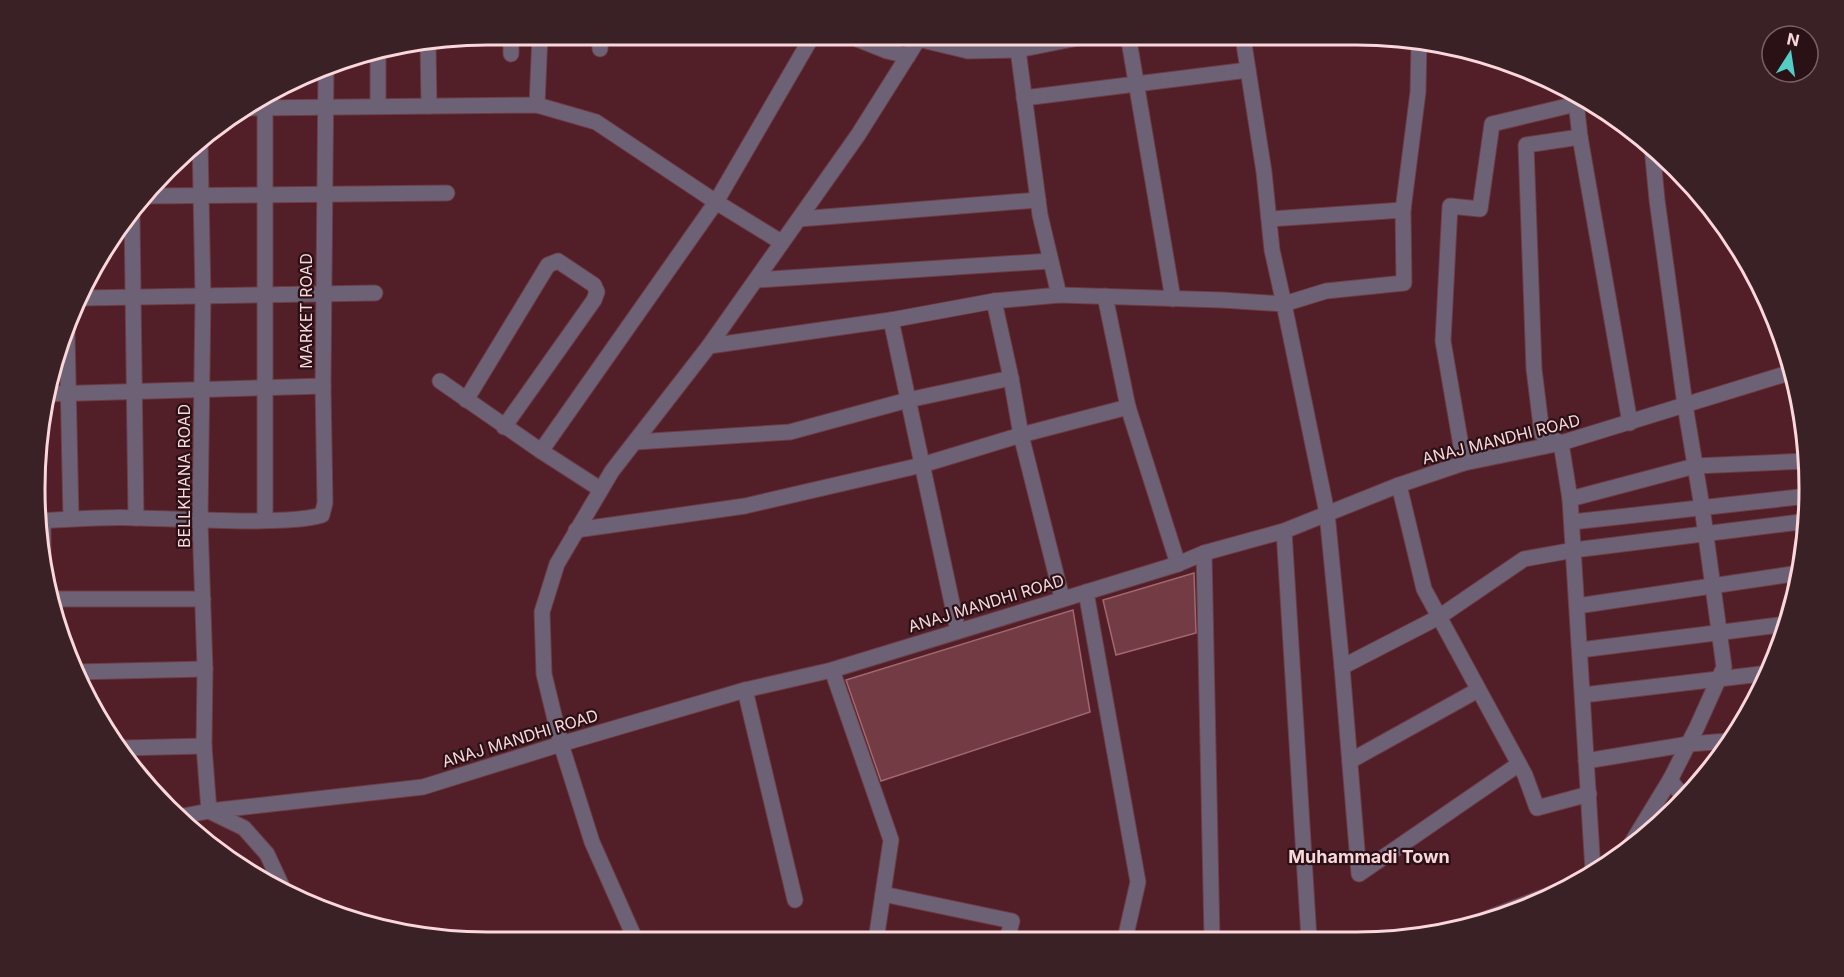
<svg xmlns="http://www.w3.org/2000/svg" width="1844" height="977" viewBox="0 0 1844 977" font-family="Inter,sans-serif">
<rect width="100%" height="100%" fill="#521e28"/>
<!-- building -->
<g fill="#733c45" stroke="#a3676f" stroke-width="1.5">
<path d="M1194 573 1196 633 1116 655 1103 600Z"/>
<path d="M1073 610 1090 712 881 781 846 680Z"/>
</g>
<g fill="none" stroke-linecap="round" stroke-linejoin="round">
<!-- minor casing -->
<g stroke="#6d3c45" stroke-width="17">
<g id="minor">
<path d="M511 35V54"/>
<path d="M847 35 887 51 908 56"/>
<path d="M913 35 918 39 968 51 1018 50 1093 35"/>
<path d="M1128 35 1173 299"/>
<path d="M1241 35 1244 44 1264 172 1272 250 1284 304 1326 291 1404 283 1403 210"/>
<path d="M428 44 429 106"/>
<path d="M600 49V35"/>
<path d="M378 53V106"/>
<path d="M1575 93 1580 137 1526 145 1534 369 1542 434 1561 443 1570 499 1593 871"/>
<path d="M1024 98 1248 70"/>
<path d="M537 105 540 35"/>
<path d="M250 108 537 105 596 122 716 202 781 242"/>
<path d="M1580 137 1630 423"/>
<path d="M200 141 203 296 200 521 205 669 204 746 209 811 244 828 267 854 286 895"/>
<path d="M1652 147 1657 200 1685 405 1702 507 1724 667 1697 727 1670 780 1685 799"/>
<path d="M149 196 447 193"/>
<path d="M132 214 136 518"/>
<path d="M799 219 1038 200"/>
<path d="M1269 219 1403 210 1418 92 1419 41"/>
<path d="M756 280 1050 261"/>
<path d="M1059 295 1222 300 1284 304 1327 513 1342 667 1359 874 1519 764"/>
<path d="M83 298 375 293"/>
<path d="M994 301 1011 378 1021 435 1062 598"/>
<path d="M891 320 958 631"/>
<path d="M67 333 71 518"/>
<path d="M709 346 891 320 994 301 1059 295 1040 215 1016 35"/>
<path d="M440 381 541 451"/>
<path d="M48 394 323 386"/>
<path d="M466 400 548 265 558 261 594 285 597 292 594 300 504 427"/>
<path d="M1128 407 1178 564"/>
<path d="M636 442 790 432 908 400 1011 378"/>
<path d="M1464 463 1443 341 1450 206 1480 209 1492 124 1576 104"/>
<path d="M1399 485 1424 589 1525 775 1537 808 1589 794"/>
<path d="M600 489 541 451 716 202 813 35"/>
<path d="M1570 499 1695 466 1807 461"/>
<path d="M265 520V100"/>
<path d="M36 521C70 520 103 516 138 518 178 519 217 521 258 521 279 520 301 521 322 515L325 503 323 386 326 68"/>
<path d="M43 521V552"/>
<path d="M1572 522 1808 496"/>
<path d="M576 530 745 506 922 465 1021 435 1128 407 1105 296"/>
<path d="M1284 531 1309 939"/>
<path d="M1204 553 1212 939"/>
<path d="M1086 592 1138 882 1125 939"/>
<path d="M54 599H203"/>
<path d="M1577 606 1799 573"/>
<path d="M1580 650 1787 624"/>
<path d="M1342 667 1439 617 1524 559 1574 550 1808 521"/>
<path d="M832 670 891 840 876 940"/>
<path d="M75 672 205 669"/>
<path d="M745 690 795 900"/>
<path d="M1583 695 1769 673"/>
<path d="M123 748 204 746"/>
<path d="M1350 761 1478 690"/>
<path d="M1586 761 1689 744 1728 741"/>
<path d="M178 817 209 811 423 787 561 744 745 690 832 670 1178 564 1204 553 1284 531 1399 485 1464 463 1561 443 1792 372"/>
<path d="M1632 849 1631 844 1670 780"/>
<path d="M883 894 1012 921 1007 940"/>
<path d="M1478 922 1559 891"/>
<path d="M636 941 592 842 561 744 544 674 542 612 557 564 612 471 709 346 858 135 921 35"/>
</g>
</g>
<!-- minor -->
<use href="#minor" stroke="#6d6176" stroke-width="15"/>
</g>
<g text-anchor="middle" stroke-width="4.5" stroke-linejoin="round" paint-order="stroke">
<!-- street labels -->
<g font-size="16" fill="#fad7db" stroke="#291115">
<text transform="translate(306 311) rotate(-90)" y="6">MARKET ROAD</text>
<text transform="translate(1501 439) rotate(-14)" y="6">ANAJ MANDHI ROAD</text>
<text transform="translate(184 476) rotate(-90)" y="6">BELLKHANA ROAD</text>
<text transform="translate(986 603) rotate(-17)" y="6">ANAJ MANDHI ROAD</text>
<text transform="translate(520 738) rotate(-17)" y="6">ANAJ MANDHI ROAD</text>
</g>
<!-- neighbourhood labels -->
<g font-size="18" font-weight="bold" fill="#fad7db" stroke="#291115">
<text x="1369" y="863">Muhammadi Town</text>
</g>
</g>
<!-- crop -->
<path d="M0 0H1844V977H0ZM488 45H1356A443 443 0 0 1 1799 488V489A443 443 0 0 1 1356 932H488A443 443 0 0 1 45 489V488A443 443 0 0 1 488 45Z" fill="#3a2125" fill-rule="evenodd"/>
<path fill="none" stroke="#fad7db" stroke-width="3" d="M488 45H1356A443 443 0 0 1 1799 488V489A443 443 0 0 1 1356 932H488A443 443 0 0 1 45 489V488A443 443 0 0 1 488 45Z"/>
<!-- north arrow -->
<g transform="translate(1790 54) rotate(12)"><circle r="28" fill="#291115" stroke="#7d6064" stroke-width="1.5"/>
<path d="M0-4.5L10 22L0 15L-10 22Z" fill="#54cdc7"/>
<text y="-9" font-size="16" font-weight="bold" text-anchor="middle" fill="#fad7db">N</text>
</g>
</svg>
